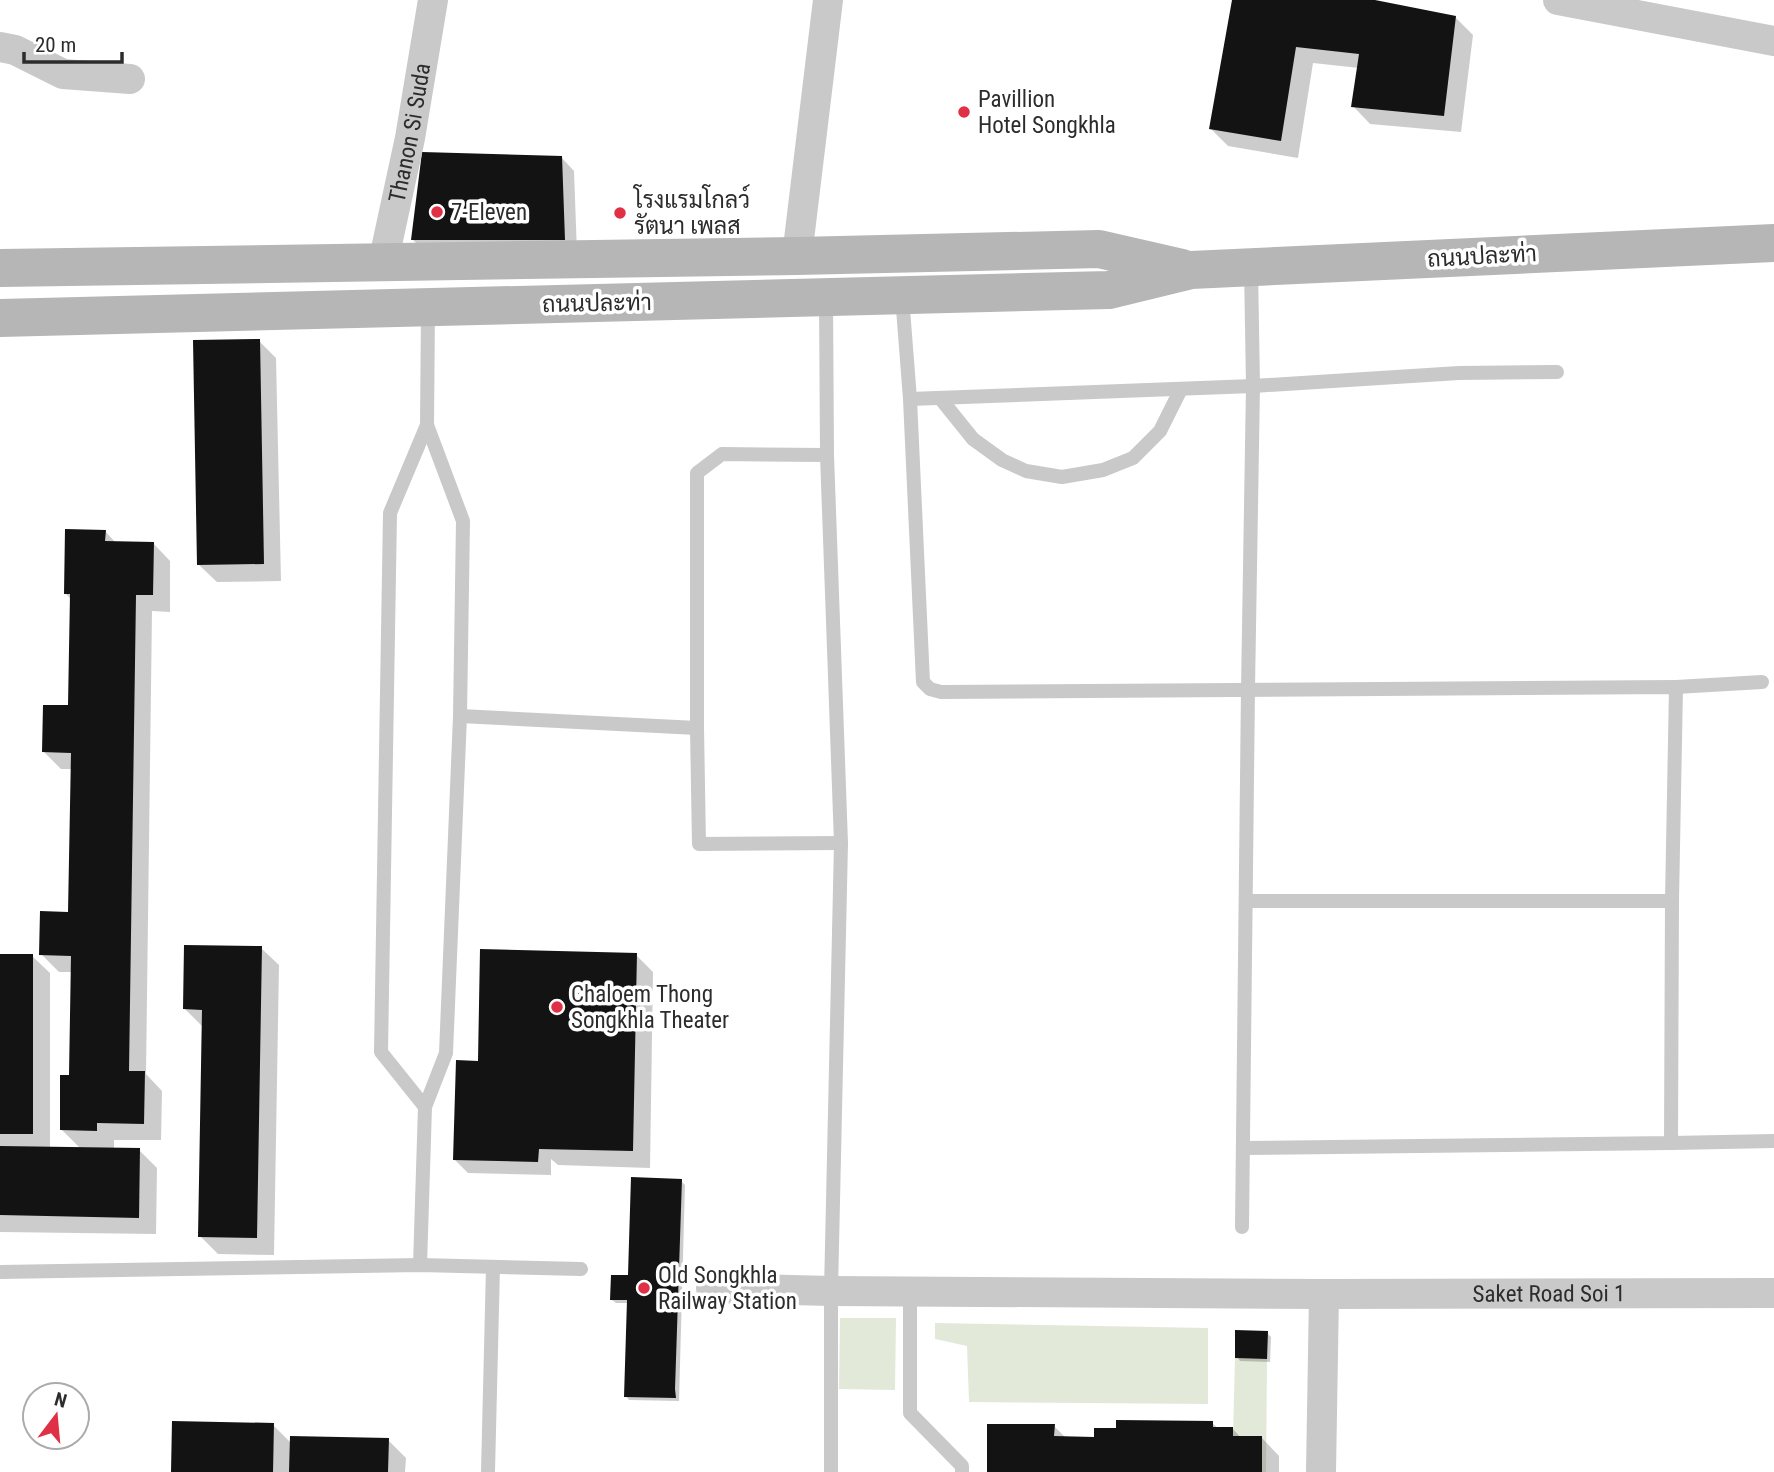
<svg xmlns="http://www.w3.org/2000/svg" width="1774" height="1472" viewBox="0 0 1774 1472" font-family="'Roboto Condensed',Sarabun,sans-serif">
<rect width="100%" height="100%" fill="#fff"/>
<!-- green -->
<g fill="#e2e9d9">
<path d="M840 1318H896L895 1390 839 1389Z"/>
<path d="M935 1323 1208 1328V1404L969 1402 967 1346 935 1339Z"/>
<path d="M1235 1358 1267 1359 1266 1472H1262V1437L1233 1436Z"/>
</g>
<!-- shadow -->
<g fill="#0003">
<path d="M1234 0H1365L1455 17 1473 35 1461 132 1370 124 1353 106 1359 68 1313 63 1298 158 1228 146 1211 129Z"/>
<path d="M561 157 574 171 577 253H426L413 240Z"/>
<path d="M259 341 276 358 281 581 217 582 199 565Z"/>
<path d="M105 531 116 543H153L170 561V612L152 611 146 1074 162 1091 161 1140H114V1150H139L157 1168 156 1234 0 1232V956H32L50 973V1149H81L62 1130 71 1077 73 972H59L41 954 70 914 72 769H61L44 752 70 707 71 599 66 594Z"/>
<path d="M261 948 279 965 274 1255 218 1254 200 1236 202 1026 184 1008Z"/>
<path d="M636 955 653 972 650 1168 558 1165 551 1159V1175L468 1173 455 1160 479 1063Z"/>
<path d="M681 1181 685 1185 679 1401 629 1400 626 1396 628 1303H616L612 1300 630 1277Z"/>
<path d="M1267 1333 1271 1337 1270 1362 1240 1361 1237 1357Z"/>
<path d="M1212 1423 1219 1429H1233L1241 1438H1262L1279 1456V1472H988L1054 1426 1066 1438H1095Z"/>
<path d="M273 1425 291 1443 388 1440 406 1458 405 1472H173Z"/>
</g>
<!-- building -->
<g fill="#131313">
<path d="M1232 0H1375L1456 16 1444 116 1351 107 1359 54 1296 47 1281 141 1209 129Z"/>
<path d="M422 152 562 156 565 240H411Z"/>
<path d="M260 339 264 564 197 565 193 340Z"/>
<path d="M65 529 106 530 105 541 154 542 153 595H136L129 1071H145L144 1124 97 1123V1131L60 1130V1075H69L71 956 39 955 40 911 68 912 71 753 42 752 43 705H68L70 594H64Z"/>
<path d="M184 945 262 946 257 1238 198 1237 202 1010 183 1009Z"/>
<path d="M480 949 637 953 633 1151 539 1149 538 1162 453 1160 456 1060 478 1061Z"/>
<rect x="0" y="954" width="33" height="180"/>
<path d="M0 1146 140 1148 139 1218 0 1215Z"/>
<path d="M631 1177 682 1179 675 1389 676 1398 624 1397 627 1300H610L611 1275H628Z"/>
<path d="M1235 1330 1268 1331 1267 1359 1235 1358Z"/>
<path d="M1116 1420 1213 1421V1427H1233V1436H1262V1472H987V1424H1055L1054 1436 1094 1437V1428H1116Z"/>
<path d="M172 1421 274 1423 273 1472H171Z"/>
<path d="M290 1436 389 1438 388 1472H289Z"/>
</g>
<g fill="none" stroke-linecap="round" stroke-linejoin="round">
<!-- service -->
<g stroke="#c9c9c9" stroke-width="14">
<path d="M902 296 910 399 923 682 930 689 941 692 1676 687 1672 901 1671 1143 1243 1148"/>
<path d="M826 299 827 455 841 843 831 1291V1472"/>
<path d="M940 398 973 439 1002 460 1026 471 1062 477 1103 470 1133 458 1160 431 1181 389"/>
<path d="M910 399 1253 386 1459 373 1557 372"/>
<path d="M1676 687 1762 682"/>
<path d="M460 716 697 728V473L722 454 827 455"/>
<path d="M697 728 699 844 841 843"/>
<path d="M1246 901H1672"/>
<path d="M425 1107 446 1053 460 716 463 521 427 425"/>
<path d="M1671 1143 1774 1141"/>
<path d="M1242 1227 1248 689 1253 386 1251 268"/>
<path d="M420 1265 425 1107 381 1052 390 513 427 425 428 309"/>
<path d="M0 1272 420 1265 581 1269"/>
<path d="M910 1291V1413L962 1466V1472"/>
<path d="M488 1472 493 1267"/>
</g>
<!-- minor -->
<g stroke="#c9c9c9" stroke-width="30">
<path d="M1558 0 1774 41"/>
<path d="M0 47 15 50 63 74 130 79"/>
<path d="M797 256 828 0"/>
<path id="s1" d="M383 263 410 138 433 0"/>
<path id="s2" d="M711 1288 831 1291 1324 1294 1774 1293"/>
<path d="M1321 1472 1324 1294"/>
</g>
<!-- secondary -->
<g stroke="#b6b6b6" stroke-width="38">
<path d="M0 268 797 256 1099 249 1182 268"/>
<path d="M0 318 1109 290 1191 270 1774 243"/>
</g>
</g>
<!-- markers -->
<g fill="#e03045" stroke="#fff" stroke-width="2.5">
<circle cx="964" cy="112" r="7"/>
<circle cx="437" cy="212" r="7"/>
<circle cx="620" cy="213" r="7"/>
<circle cx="557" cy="1007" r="7"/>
<circle cx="644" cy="1288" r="7"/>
</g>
<g text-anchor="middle" stroke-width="7" stroke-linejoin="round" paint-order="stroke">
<!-- poi labels -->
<g font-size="23" fill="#2c2c2c" stroke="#fff" text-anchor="start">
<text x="978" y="107">Pavillion<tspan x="978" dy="26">Hotel Songkhla</tspan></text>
<text x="634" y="208">โรงแรมโกลว์<tspan x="634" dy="26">รัตนา เพลส</tspan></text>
<text x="451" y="220">7-Eleven</text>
<text x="571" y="1002">Chaloem Thong<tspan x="571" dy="26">Songkhla Theater</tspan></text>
<text x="658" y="1283">Old Songkhla<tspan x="658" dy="26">Railway Station</tspan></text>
</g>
<!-- street labels -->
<g font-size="23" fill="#2c2c2c" stroke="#fff">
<text dy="8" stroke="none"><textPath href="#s1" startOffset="133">Thanon Si Suda</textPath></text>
<text transform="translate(1482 256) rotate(-3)" y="8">ถนนปละท่า</text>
<text transform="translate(597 303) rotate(-1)" y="8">ถนนปละท่า</text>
<text dy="8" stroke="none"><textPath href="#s2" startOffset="838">Saket Road Soi 1</textPath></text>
</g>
</g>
<!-- north arrow -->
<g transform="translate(56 1416) rotate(16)"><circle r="33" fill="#ffffff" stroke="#ababab" stroke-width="2"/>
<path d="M0-5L12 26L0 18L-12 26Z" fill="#e03045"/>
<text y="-10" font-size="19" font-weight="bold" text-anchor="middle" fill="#2c2c2c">N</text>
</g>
<!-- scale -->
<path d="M24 52v10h98v-10" fill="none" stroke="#2c2c2c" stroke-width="3.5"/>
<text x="35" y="52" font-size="21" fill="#2c2c2c" stroke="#ffffff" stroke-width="5" paint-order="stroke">20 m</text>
</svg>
